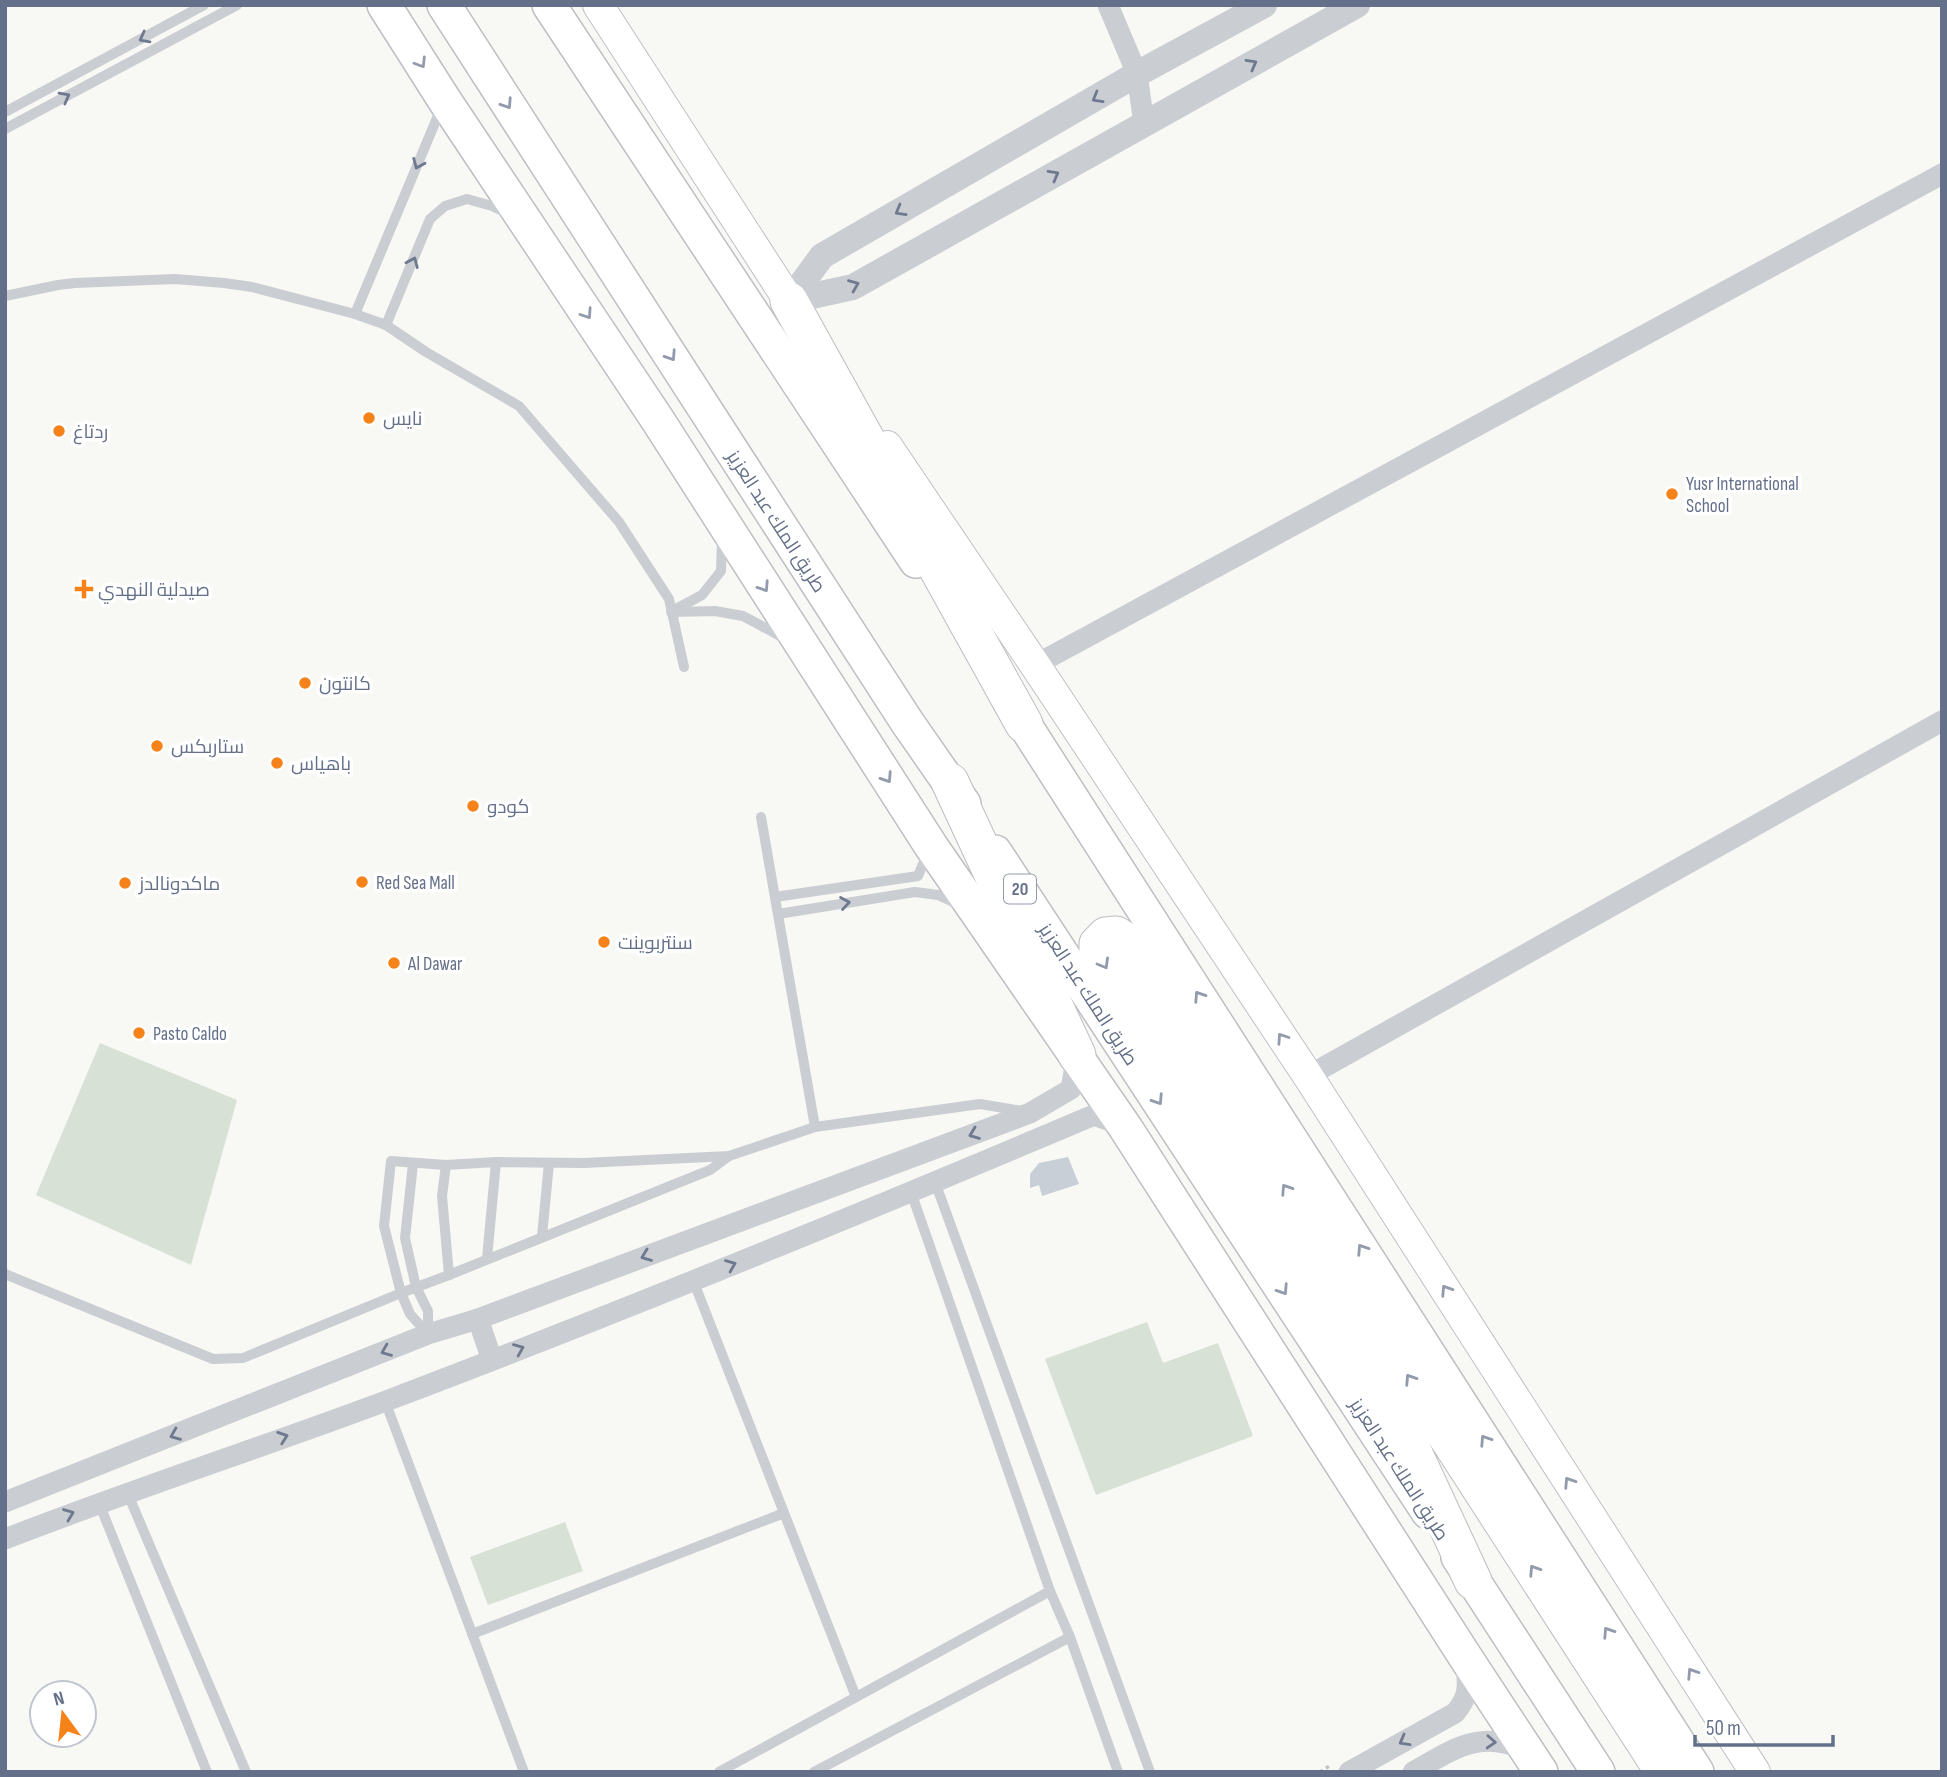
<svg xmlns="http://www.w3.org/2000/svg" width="1947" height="1777" viewBox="0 0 1947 1777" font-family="'Sofia Sans Condensed',Cairo,sans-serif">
<rect width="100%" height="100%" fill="#f8f8f5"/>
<!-- green -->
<g fill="#d7e1d6">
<path d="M100 1043 237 1100 191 1265 36 1195Z"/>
<path d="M1147 1322 1163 1363 1218 1343 1253 1436 1096 1495 1045 1359Z"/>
<path d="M565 1522 583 1571 488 1605 470 1557Z"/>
</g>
<!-- water -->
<path fill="#c8cfd6" d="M1068 1157 1079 1184 1042 1196 1039 1185 1030 1188V1174L1039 1163Z"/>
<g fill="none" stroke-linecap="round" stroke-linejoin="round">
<!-- secondary casing -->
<g stroke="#bec1c7" stroke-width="32">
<g id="secondary">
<path d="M598 5 802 321"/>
<path d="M887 446 1035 665 1308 1076 1755 1772"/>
</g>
</g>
<!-- primary casing -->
<g stroke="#bdbfc4" stroke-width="36">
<g id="primary">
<path d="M384 5 445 101 657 419 931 846 1125 1127 1466 1658 1541 1772"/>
<path d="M444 5 907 722 964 804"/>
<path d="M549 5 916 561"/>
<path d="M1010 702 1697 1772"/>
<path d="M995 852 1428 1512"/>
<path d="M1458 1557 1598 1772"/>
</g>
</g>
<!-- trunk casing -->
<g stroke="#bcbec2" stroke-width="39">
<g id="trunk">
<path d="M789 301 1024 724"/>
<path d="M950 782 1077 1055"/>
<path d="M1473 1581 1388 1398 1347 1333 1098 957V944L1106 936 1116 935 1128 943 1664 1772"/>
</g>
</g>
<!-- path -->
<path stroke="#c1c3c6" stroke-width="3.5" stroke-dasharray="3.5 3.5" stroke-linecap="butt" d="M1320 1772 1331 1765"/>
<!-- service -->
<g stroke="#cacdd1" stroke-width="10">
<path d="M5 112 204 5"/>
<path d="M5 129 237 5"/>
<path d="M5 296 58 285 75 283 175 279 224 283 252 287 355 314 386 325 426 352 519 406 619 522 669 599 684 667"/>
<path d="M355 314 442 106"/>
<path d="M386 325 430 219 445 206 467 199 492 206 507 213"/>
<path d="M674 610 702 595 721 571 722 538"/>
<path d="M671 612 715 611 743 616 784 638"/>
<path d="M761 817 815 1127"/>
<path d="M775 897 918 876 928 852"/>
<path d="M778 914 915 892 938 895 960 905"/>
<path d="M413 1164 405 1238 416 1287 428 1311V1334"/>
<path d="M446 1165 442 1196 449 1275"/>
<path d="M935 1182 1150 1772"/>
<path d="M911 1192 1050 1591 1070 1637 1118 1772"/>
<path d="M542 1236 549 1163"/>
<path d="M487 1258 496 1162"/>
<path d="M5 1274 213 1359 243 1358 401 1293 449 1275 710 1170 729 1156"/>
<path d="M693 1280 856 1697"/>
<path d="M428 1334 410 1314 401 1293 384 1226 391 1161 446 1165 496 1162 584 1163 729 1156 815 1127 980 1104 1022 1111"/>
<path d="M385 1401 524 1772"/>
<path d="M127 1492 246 1772"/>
<path d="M99 1503 207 1772"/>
<path d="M472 1634 784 1513"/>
<path d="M719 1772 1050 1591"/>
<path d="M814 1772 1070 1637"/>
</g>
<!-- minor -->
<g stroke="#cacdd1" stroke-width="21">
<path d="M1108 5 1137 74 1144 124"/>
<path d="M1035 665 1942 174"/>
<path d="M1308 1076 1942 721"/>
<path d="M478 1319 492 1360"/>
<path d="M5 1502 428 1334 478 1319 1030 1113 1071 1089 1077 1055"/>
<path d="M5 1539C131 1490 260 1448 386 1401 624 1311 860 1214 1094 1115L1122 1125"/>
<path d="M1349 1772 1455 1713C1470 1695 1468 1686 1466 1664"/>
<path d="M1413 1772C1439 1758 1466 1737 1498 1742 1507 1743 1516 1746 1526 1748"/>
</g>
<!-- tertiary -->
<g stroke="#cacdd1" stroke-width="26">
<path d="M789 301 853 287 1357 5"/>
<path d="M789 301 822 256 1137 74 1264 5"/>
</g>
<!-- secondary -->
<use href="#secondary" stroke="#fff" stroke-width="30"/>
<!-- primary -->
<use href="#primary" stroke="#fff" stroke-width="33"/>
<!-- trunk -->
<use href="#trunk" stroke="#fff" stroke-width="37"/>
</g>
<!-- one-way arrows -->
<defs><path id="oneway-chevron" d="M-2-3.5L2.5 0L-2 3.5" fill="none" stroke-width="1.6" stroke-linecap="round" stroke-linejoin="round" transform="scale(1.75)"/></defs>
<g stroke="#6e7990">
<use href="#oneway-chevron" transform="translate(144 38) rotate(152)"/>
<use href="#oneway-chevron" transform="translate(1252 64) rotate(-29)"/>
<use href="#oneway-chevron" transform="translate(65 97) rotate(-28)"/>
<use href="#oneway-chevron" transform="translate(1097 98) rotate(150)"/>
<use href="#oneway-chevron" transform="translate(418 164) rotate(113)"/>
<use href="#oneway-chevron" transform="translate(1054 175) rotate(-29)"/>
<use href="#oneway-chevron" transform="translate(900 211) rotate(150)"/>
<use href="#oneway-chevron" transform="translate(413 262) rotate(-67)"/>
<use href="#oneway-chevron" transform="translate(854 285) rotate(-22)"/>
<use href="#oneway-chevron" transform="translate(845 903) rotate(-9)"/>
<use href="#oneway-chevron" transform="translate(974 1134) rotate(159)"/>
<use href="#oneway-chevron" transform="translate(646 1256) rotate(159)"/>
<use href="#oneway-chevron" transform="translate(731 1265) rotate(-22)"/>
<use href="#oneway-chevron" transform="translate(519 1349) rotate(-22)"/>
<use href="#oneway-chevron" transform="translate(386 1351) rotate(158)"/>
<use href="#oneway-chevron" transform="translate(175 1435) rotate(158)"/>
<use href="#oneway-chevron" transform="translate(283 1437) rotate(-19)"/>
<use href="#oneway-chevron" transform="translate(69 1514) rotate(-21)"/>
<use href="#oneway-chevron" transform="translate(1404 1741) rotate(151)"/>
<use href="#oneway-chevron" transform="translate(1491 1742) rotate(3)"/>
</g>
<g stroke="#929bac">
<use href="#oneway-chevron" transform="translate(421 63) rotate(58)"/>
<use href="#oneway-chevron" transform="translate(507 104) rotate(57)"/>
<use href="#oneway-chevron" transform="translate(587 314) rotate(56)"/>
<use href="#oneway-chevron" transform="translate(671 356) rotate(57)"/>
<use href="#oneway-chevron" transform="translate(764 587) rotate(57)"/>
<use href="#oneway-chevron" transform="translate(887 778) rotate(57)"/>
<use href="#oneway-chevron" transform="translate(1104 964) rotate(60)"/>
<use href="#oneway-chevron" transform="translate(1199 996) rotate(-123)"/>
<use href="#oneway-chevron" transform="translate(1282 1038) rotate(-124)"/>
<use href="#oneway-chevron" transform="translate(1158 1100) rotate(57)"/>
<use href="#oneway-chevron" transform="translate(1286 1189) rotate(-123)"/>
<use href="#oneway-chevron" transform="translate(1362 1249) rotate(-123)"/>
<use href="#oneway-chevron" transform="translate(1283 1290) rotate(57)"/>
<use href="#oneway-chevron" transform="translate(1446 1290) rotate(-123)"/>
<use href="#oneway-chevron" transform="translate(1410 1379) rotate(-123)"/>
<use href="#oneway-chevron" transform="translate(1485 1440) rotate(-123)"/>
<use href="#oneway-chevron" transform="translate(1569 1482) rotate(-123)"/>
<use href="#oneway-chevron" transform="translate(1534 1570) rotate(-123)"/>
<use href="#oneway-chevron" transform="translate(1608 1632) rotate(-123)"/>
<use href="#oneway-chevron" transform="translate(1692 1673) rotate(-123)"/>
</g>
<!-- markers -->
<g fill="#f58319" stroke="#fff" stroke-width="2.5">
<circle cx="369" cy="418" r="7"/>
<circle cx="59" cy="431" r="7"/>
<circle cx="1672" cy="494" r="7"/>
<path d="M80.5 578.5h7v7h7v7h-7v7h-7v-7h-7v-7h7z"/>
<circle cx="305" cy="683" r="7"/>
<circle cx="157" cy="746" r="7"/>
<circle cx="277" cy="763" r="7"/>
<circle cx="473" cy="806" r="7"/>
<circle cx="362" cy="882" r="7"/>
<circle cx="125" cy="883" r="7"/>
<circle cx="604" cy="942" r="7"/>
<circle cx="394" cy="963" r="7"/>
<circle cx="139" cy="1033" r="7"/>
</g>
<g text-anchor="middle" stroke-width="7" stroke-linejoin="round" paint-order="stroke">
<!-- shield labels -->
<rect fill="#fff" stroke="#929bac" stroke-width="2" x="1004" y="874.5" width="32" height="29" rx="5"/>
<g font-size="18" font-weight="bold" fill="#647089">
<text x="1020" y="895">20</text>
</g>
<!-- poi labels -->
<g font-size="19" fill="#647089" stroke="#fff" text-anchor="start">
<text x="383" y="425">نايس</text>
<text x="73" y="438">ردتاغ</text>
<text x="1686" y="490">Yusr International<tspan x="1686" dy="22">School</tspan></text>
<text x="98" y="596">صيدلية النهدي</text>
<text x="319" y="690">كانتون</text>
<text x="171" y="753">ستاربكس</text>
<text x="291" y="770">باهياس</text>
<text x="487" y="813">كودو</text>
<text x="376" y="889">Red Sea Mall</text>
<text x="139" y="890">ماكدونالدز</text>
<text x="618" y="949">سنتربوينت</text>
<text x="408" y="970">Al Dawar</text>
<text x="153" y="1040">Pasto Caldo</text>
</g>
<!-- street labels -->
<g font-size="19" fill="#647089" stroke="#fff">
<text transform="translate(777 521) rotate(57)" y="7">طريق الملك عبد العزيز</text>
<text transform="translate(1089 994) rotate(57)" y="7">طريق الملك عبد العزيز</text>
<text transform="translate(1400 1469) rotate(57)" y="7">طريق الملك عبد العزيز</text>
</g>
</g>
<!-- border -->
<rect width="1947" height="1777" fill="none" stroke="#647089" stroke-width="14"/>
<!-- north arrow -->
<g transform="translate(63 1714) rotate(345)"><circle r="33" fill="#ffffff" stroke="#c1c6d0" stroke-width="2"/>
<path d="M0-5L12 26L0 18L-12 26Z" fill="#f58319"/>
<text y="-10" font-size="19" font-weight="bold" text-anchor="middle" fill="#647089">N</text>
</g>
<!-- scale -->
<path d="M1695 1735v10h138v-10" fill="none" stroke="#647089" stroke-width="3.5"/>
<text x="1706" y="1735" font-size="21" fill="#647089" stroke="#ffffff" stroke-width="5" paint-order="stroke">50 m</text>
</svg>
